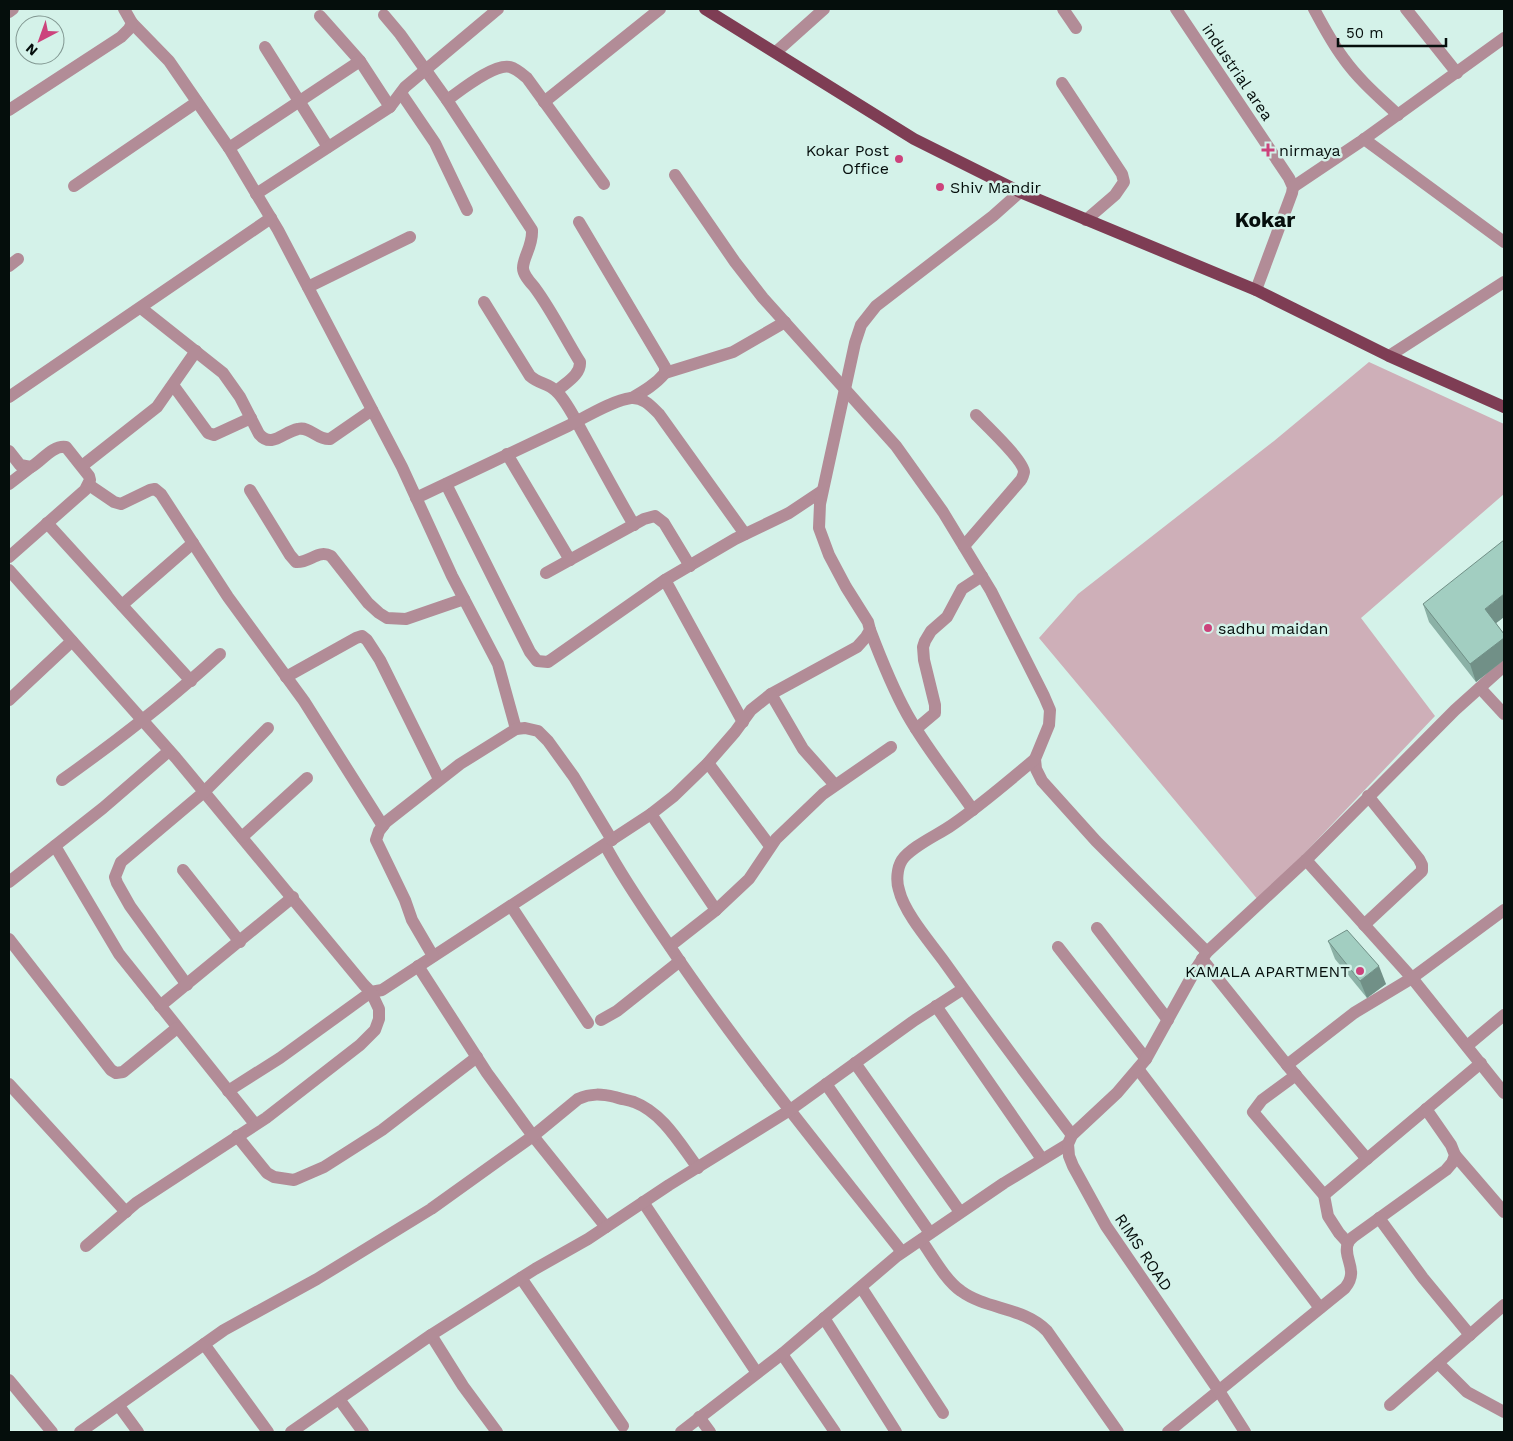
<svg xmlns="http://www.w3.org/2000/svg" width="1513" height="1441" viewBox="0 0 1513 1441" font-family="'Work Sans',sans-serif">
<rect width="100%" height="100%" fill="#d4f2e9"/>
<!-- green -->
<path fill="#ceafb8" d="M1369 362 1504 424V494L1361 618 1435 716 1259 901 1039 638 1078 594 1274 441Z"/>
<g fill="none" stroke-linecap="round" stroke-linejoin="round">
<!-- minor -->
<g stroke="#b28c97" stroke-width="12">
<path d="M1063 9 1076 28"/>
<path d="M1176 9 1289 178 1293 187 1292 193 1256 290"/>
<path d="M1314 9C1323 26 1332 43 1344 59 1359 80 1379 97 1398 115"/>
<path d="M1406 9 1457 73"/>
<path d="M9 12 13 9"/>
<path d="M384 15 400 34 447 100 532 230C533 246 523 257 523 268 523 275 531 283 535 288 552 311 565 338 580 362 581 375 565 383 557 391"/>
<path d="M320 16 360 61 390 107"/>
<path d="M132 23 169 61 229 148 278 230 402 467 452 576 498 664 516 729"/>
<path d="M265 47 328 147"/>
<path d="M776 52 824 9"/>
<path d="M1062 83 1122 174 1124 182 1115 195 1086 220"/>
<path d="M401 93 435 143 467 210"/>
<path d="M447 100C460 91 494 63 510 67 517 69 522 74 527 78L604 184"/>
<path d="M544 102 660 9"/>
<path d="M9 110 121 37 129 29 132 23 124 9"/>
<path d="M1364 139 1504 242"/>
<path d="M229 148 360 61"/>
<path d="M675 175 735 262 763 298 896 446 943 512 991 591 1044 696 1050 710 1049 725 1035 759 1036 769 1042 781 1096 841 1207 952"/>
<path d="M74 186 197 102"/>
<path d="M1293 187 1360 142 1504 38"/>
<path d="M256 194 390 107 405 87 498 9"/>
<path d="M579 222 665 367V373C656 384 644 391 632 398"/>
<path d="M9 266 18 259"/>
<path d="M308 287 410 237"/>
<path d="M484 302 530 376C539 384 548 383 556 391 567 401 577 423 585 437 601 466 617 496 634 525"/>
<path d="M141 308 223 373 240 397 259 434C272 449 283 432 298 429 310 426 317 440 330 439L372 410"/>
<path d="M1389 356 1504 282"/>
<path d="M665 373 733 352 785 322"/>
<path d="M173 385 208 433 214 435 251 418"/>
<path d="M9 397 271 218"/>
<path d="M9 451 20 465 31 467C42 461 52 445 66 447L89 476 90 480 85 490 9 557"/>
<path d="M507 454 570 560"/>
<path d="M82 466 157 407 196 351"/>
<path d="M9 484 31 467"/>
<path d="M446 484 530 652 537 661 548 662 665 580 735 539 789 513 822 491"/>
<path d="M89 485 114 502 121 504 150 490 155 489 161 494 228 597 304 701 383 826"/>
<path d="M250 490 290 555 296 562C310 563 318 549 331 556L368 603 379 613 387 618 406 619 464 599"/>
<path d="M416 498C467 474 517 450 568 426 584 418 613 400 631 398 643 397 651 406 659 414L745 534"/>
<path d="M47 523 191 681"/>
<path d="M964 546 1021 480C1022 479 1024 473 1024 472 1024 461 986 425 976 415"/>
<path d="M9 570 176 758 364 985 371 992 382 990 651 814 674 796 708 763 735 732 751 710 771 694 857 647 866 637 870 630 868 622 846 587 829 555 819 528 820 504 855 343 861 325 876 306 993 216 1020 192"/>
<path d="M546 573 644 519 655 516 664 523 690 566"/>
<path d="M665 580 743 722"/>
<path d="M122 605 193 543"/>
<path d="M870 630C881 659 892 687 907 714 926 748 951 778 973 810"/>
<path d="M286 677 356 638 362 636 367 640 380 660 439 779"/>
<path d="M1480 688 1504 714"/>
<path d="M771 694 803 749 835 785"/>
<path d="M9 700 72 641"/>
<path d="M916 729 935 713V705L924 660 923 647 925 641 931 631 947 617 962 589 982 576"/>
<path d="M1035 759C1008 782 981 805 952 825 938 835 912 846 902 860 897 868 896 881 899 890 904 912 929 941 943 960 985 1019 1028 1077 1072 1135"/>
<path d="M708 763 770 846"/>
<path d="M62 780C117 741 170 700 220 654"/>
<path d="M651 814 716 910"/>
<path d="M242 837 307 778"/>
<path d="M605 845C627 886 655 924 681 963 750 1063 827 1157 902 1252"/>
<path d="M55 846 119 954 255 1124"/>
<path d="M1306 860 1412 978 1504 1093"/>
<path d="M183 870 240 942"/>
<path d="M9 882 103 808 169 751"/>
<path d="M511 906 588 1023"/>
<path d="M1364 925 1422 871V865L1419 859 1368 796"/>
<path d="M1097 928 1168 1020"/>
<path d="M9 939 111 1070 116 1073 123 1072 177 1028"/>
<path d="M670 946 716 910 749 879 776 839 823 794 891 747"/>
<path d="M1058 947 1146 1059"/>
<path d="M433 956 412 920 405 900 376 840 379 831 386 822 460 764 516 729 525 728 538 731 548 741 574 777 612 840"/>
<path d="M1202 959 1287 1065 1367 1159"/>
<path d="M418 966 487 1073 533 1136 606 1227"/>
<path d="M187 985 130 906 117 883 115 877 121 862 204 792 268 728"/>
<path d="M160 1006 293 897"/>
<path d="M936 1006 1042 1159"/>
<path d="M601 1020 617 1011 680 961"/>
<path d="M1467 1046 1504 1015"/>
<path d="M855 1063 960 1212"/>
<path d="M1287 1065 1354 1013 1412 978 1504 910"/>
<path d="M1138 1069 1320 1308"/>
<path d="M1296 1075 1262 1100 1253 1112 1324 1195 1328 1216 1339 1233 1348 1243"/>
<path d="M9 1084 126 1212"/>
<path d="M826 1084 930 1233"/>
<path d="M237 1136 267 1173 274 1177 294 1180 324 1167 382 1130 477 1057"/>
<path d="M1455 1155 1504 1212"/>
<path d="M1324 1195 1481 1063"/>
<path d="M643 1202 757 1373"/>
<path d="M1379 1218 1423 1278 1470 1335"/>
<path d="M921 1240C932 1255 945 1280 961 1291 987 1310 1024 1307 1047 1331L1118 1432"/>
<path d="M86 1246 136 1203 266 1118 360 1045 375 1030 379 1019V1009L371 992 280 1058 228 1091"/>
<path d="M521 1278 623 1426"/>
<path d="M861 1287 943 1413"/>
<path d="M824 1318 896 1432"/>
<path d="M431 1335 463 1386 497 1432"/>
<path d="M204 1344 268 1432"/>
<path d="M782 1354 835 1432"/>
<path d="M1438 1363 1467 1392 1504 1412"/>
<path d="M9 1380 52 1432"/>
<path d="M339 1399 363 1432"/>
<path d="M1390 1405 1504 1305"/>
<path d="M119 1406 138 1432"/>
<path d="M699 1417 710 1432"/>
<path d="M80 1432 224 1330 317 1279 431 1209 533 1136 578 1099C591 1093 602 1094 615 1097 621 1099 628 1100 634 1102 663 1113 680 1144 698 1168"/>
<path d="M291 1432 431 1335 535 1269 588 1239 669 1185 790 1110 915 1020 963 989"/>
<path d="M681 1432 782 1354 897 1256 1004 1183 1068 1144"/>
<path d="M1168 1432 1345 1288C1360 1270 1342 1258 1348 1243 1349 1240 1351 1239 1353 1237L1446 1170 1452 1163 1455 1155 1451 1145 1426 1109"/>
<path d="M1245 1432 1219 1391 1106 1226 1073 1166 1069 1156 1068 1144 1072 1135 1117 1093 1146 1059 1197 967 1207 952 1306 860 1455 710 1504 666"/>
</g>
<!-- major -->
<path stroke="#7e3d54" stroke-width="12" d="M705 9 914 139 1020 192 1256 290 1389 356 1504 407"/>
</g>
<!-- wall -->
<g fill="#8bb1a6">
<path d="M1423 604 1504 617 1496 623 1504 634V660L1476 682 1429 622Z"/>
<path d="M1328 941 1386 984 1367 998 1335 959Z"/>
</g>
<!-- shaded-wall -->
<g fill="#719087">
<path d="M1504 594V617L1491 627 1485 609Z"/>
<path d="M1504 638V660L1476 682 1470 664Z"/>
<path d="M1379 966 1386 984 1367 998 1360 981Z"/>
</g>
<!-- building -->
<g fill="#a2cec1" stroke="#719087">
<path d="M1504 540V594L1485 609 1504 634V638L1470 664 1423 604Z"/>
<path d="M1347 930 1379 966 1360 981 1328 941Z"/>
</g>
<!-- markers -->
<g fill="#cc437c" stroke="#d4f2e9" stroke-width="2">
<path d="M1265.5 142.5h5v5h5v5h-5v5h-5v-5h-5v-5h5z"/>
<circle cx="899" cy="159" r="5"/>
<circle cx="940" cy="187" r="5"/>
<circle cx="1208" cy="628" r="5"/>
<circle cx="1360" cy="971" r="5"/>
</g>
<g text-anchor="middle" stroke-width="5" stroke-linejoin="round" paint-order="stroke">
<!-- street labels -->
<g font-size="16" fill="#050e0c" stroke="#d4f2e9">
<text transform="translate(1238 72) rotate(56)" y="6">industrial area</text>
<text transform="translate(1144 1252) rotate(56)" y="6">RIMS ROAD</text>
</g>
<!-- poi labels -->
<g font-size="16" fill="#050e0c" stroke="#d4f2e9" text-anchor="start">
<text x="889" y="156" text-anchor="end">Kokar Post<tspan x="889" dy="18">Office</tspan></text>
<text x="1279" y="156">nirmaya</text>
<text x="950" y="193">Shiv Mandir</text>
<text x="1218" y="634">sadhu maidan</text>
<text x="1350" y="977" text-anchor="end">KAMALA APARTMENT</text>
</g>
<!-- district labels -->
<g font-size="21" font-weight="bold" fill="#050e0c" stroke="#d4f2e9">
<text x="1265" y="227">Kokar</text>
</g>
</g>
<!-- border -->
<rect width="1513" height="1441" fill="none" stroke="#050e0c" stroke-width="20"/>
<!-- north arrow -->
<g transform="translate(40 40) rotate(221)"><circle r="24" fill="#d4f2e9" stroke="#819791"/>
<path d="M0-4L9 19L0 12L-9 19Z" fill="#cc437c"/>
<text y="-8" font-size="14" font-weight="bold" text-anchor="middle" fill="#050e0c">N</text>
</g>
<!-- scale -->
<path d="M1338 38v8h108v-8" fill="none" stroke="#050e0c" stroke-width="2.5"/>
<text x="1346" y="38" font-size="15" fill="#050e0c" stroke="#d4f2e9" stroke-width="4" paint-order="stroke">50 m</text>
</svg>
